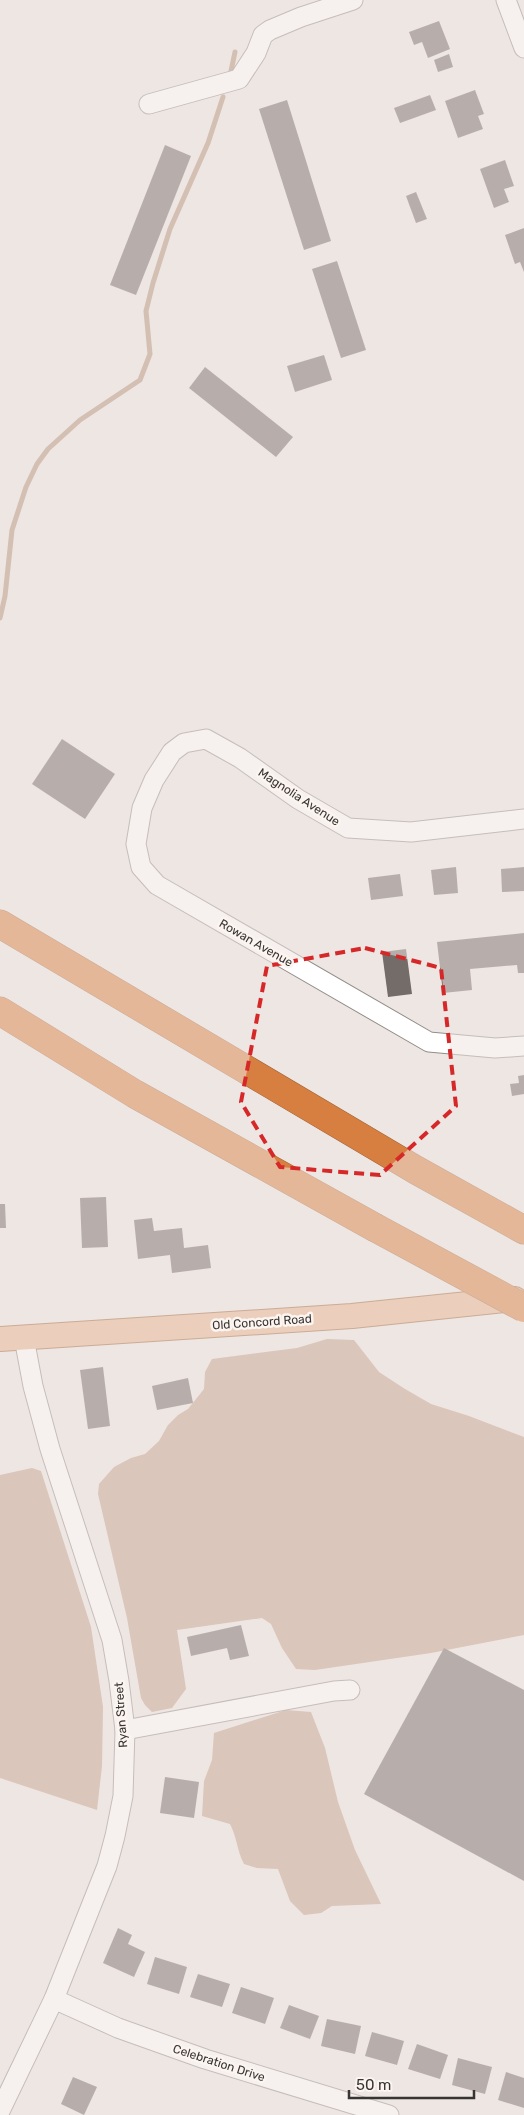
<svg xmlns="http://www.w3.org/2000/svg" width="524" height="2115" viewBox="0 0 524 2115" font-family="Rubik,sans-serif">
<rect width="100%" height="100%" fill="#eee6e2"/>
<!-- forest -->
<g fill="#c29f89">
<path d="M327 1339 354 1340 379 1372 405 1389 431 1404 469 1416 524 1437V1635L431 1653 315 1670 296 1669 282 1648 271 1624 262 1618 177 1630 186 1689 172 1708 152 1712 145 1705 141 1698 127 1618 98 1494 99 1484 114 1467 131 1458 145 1454 159 1441 168 1425 178 1415 188 1409 204 1389 205 1372 212 1359 297 1348Z"/>
<path d="M32 1468 41 1471 91 1627 103 1707 102 1766 97 1810 0 1778V1475Z"/>
<path d="M286 1710 311 1712 325 1748 338 1802 355 1850 381 1904 332 1906 321 1913 304 1915 290 1901 278 1869 257 1868 244 1864C237 1851 237 1837 230 1824L202 1816 204 1781 212 1760 214 1733Z"/>
</g>
<g fill="none" stroke-linecap="round" stroke-linejoin="round">
<!-- stream -->
<g stroke="#b3907b" stroke-width="5">
<path d="M231 71 235 52"/>
<path d="M0 618 5 596 12 530 26 487 37 464 48 449 80 420 140 380 150 354 146 311 153 283 170 229 208 143 223 97"/>
</g>
</g>
<!-- building -->
<g fill="#736c68">
<path d="M439 21 450 49 428 58 422 42 414 45 409 32Z"/>
<path d="M449 54 453 67 438 72 434 60Z"/>
<path d="M475 90 484 114 478 116 483 129 458 138 445 101Z"/>
<path d="M430 95 436 110 400 123 394 108Z"/>
<path d="M287 100 331 241 304 250 259 109Z"/>
<path d="M165 145 191 156 136 295 110 285Z"/>
<path d="M505 160 514 186 504 189 509 202 494 208 480 169Z"/>
<path d="M416 192 427 219 416 223 406 196Z"/>
<path d="M524 228V272L520 262 515 264 505 235Z"/>
<path d="M337 261 366 350 341 358 312 269Z"/>
<path d="M324 355 332 380 295 392 287 366Z"/>
<path d="M205 367 293 437 276 457 189 388Z"/>
<path d="M62 739 115 774 85 819 32 784Z"/>
<path d="M456 867 458 893 434 895 431 870Z"/>
<path d="M524 867V891L502 892 501 869Z"/>
<path d="M400 874 403 896 371 900 368 878Z"/>
<path d="M524 933V973H518L517 965 470 969 472 990 443 993 437 942Z"/>
<path d="M406 949 412 994 388 997 382 952Z"/>
<path d="M524 1075V1094L512 1096 510 1084 519 1083 518 1076Z"/>
<path d="M106 1197 108 1247 82 1248 80 1198Z"/>
<path d="M0 1204H5L6 1228H0Z"/>
<path d="M152 1218 154 1231 182 1228 184 1248 208 1245 211 1268 172 1273 170 1255 138 1259 134 1220Z"/>
<path d="M103 1367 110 1426 88 1429 80 1370Z"/>
<path d="M188 1378 193 1403 157 1410 152 1386Z"/>
<path d="M241 1625 249 1656 230 1660 227 1648 191 1656 187 1637Z"/>
<path d="M444 1648 524 1690V1881L364 1794Z"/>
<path d="M165 1777 199 1782 194 1818 160 1813Z"/>
<path d="M118 1928 132 1935 128 1944 145 1952 134 1977 103 1963Z"/>
<path d="M155 1957 187 1967 179 1994 147 1984Z"/>
<path d="M198 1974 230 1984 222 2007 190 1997Z"/>
<path d="M241 1987 274 1998 265 2024 232 2013Z"/>
<path d="M289 2005 319 2016 310 2039 280 2028Z"/>
<path d="M327 2019 361 2026 355 2054 321 2046Z"/>
<path d="M372 2032 404 2041 397 2065 365 2056Z"/>
<path d="M417 2044 448 2055 440 2079 408 2069Z"/>
<path d="M458 2058 492 2067 485 2094 452 2085Z"/>
<path d="M506 2072 524 2078V2108L498 2100Z"/>
<path d="M73 2077 97 2087 84 2115 61 2104Z"/>
</g>
<g fill="none" stroke-linecap="round" stroke-linejoin="round">
<!-- minor casing -->
<g stroke="#948d89" stroke-width="21">
<g id="minor">
<path d="M506 0 524 48"/>
<path d="M149 104 239 79 256 53 263 35 270 30 301 17 353 0"/>
<path d="M524 819 411 832 348 828 298 799 240 758 206 739 184 743 172 752 154 780 142 808 136 844 141 867 157 885 429 1042 495 1048 524 1046"/>
<path d="M125 1730 334 1691 350 1690"/>
<path d="M54 1999 118 2028 205 2059 389 2115"/>
<path d="M0 2111 54 1999 107 1866 115 1836 123 1796 125 1730 119 1681 112 1640 50 1449 33 1386 24 1338"/>
</g>
</g>
<!-- major casing -->
<g stroke="#9f653b" stroke-width="26">
<path id="major" d="M0 1339 352 1316 515 1299"/>
</g>
<!-- highway casing -->
<g stroke="#9f653b" stroke-width="29">
<g id="highway">
<path d="M0 924 416 1170 524 1230"/>
<path d="M0 1011 135 1094 374 1227"/>
</g>
</g>
<!-- minor -->
<use href="#minor" stroke="#fff" stroke-width="19"/>
<!-- major -->
<use href="#major" stroke="#e7b28c" stroke-width="24"/>
<!-- highway -->
<use href="#highway" stroke="#d77f40" stroke-width="28"/>
<!-- highway-bridge casing -->
<g stroke="#9f653b" stroke-width="29" stroke-linecap="butt">
<path id="highway-bridge" d="M374 1227 524 1308"/>
</g>
<!-- highway-bridge -->
<use href="#highway-bridge" stroke="#d77f40" stroke-width="28"/>
</g>
<!-- marked area -->
<path d="M0 0H524V2115H0ZM365 948 441 968 456 1106 380 1175 280 1167 241 1102 267 966Z" fill="#eee6e2" fill-opacity=".55" fill-rule="evenodd"/>
<path fill="none" stroke="#d62828" stroke-width="4" stroke-dasharray="10 6" stroke-linejoin="round" d="M365 948 441 968 456 1106 380 1175 280 1167 241 1102 267 966Z"/>
<g text-anchor="middle" stroke-width="5" stroke-linejoin="round" paint-order="stroke">
<!-- street labels -->
<g font-size="12" fill="#373433" stroke="#fbf4ef">
<text transform="translate(299 797) rotate(33)" y="4">Magnolia Avenue</text>
<text transform="translate(256 943) rotate(30)" y="4">Rowan Avenue</text>
<text transform="translate(262 1322) rotate(-4)" y="4">Old Concord Road</text>
<text transform="translate(121 1715) rotate(-94)" y="4">Ryan Street</text>
<text transform="translate(219 2063) rotate(18)" y="4">Celebration Drive</text>
</g>
</g>
<!-- scale -->
<path d="M349 2090v8h125v-8" fill="none" stroke="#373433" stroke-width="2.5"/>
<text x="356" y="2090" font-size="15" fill="#373433" stroke="#fbf4ef" stroke-width="4" paint-order="stroke">50 m</text>
</svg>
